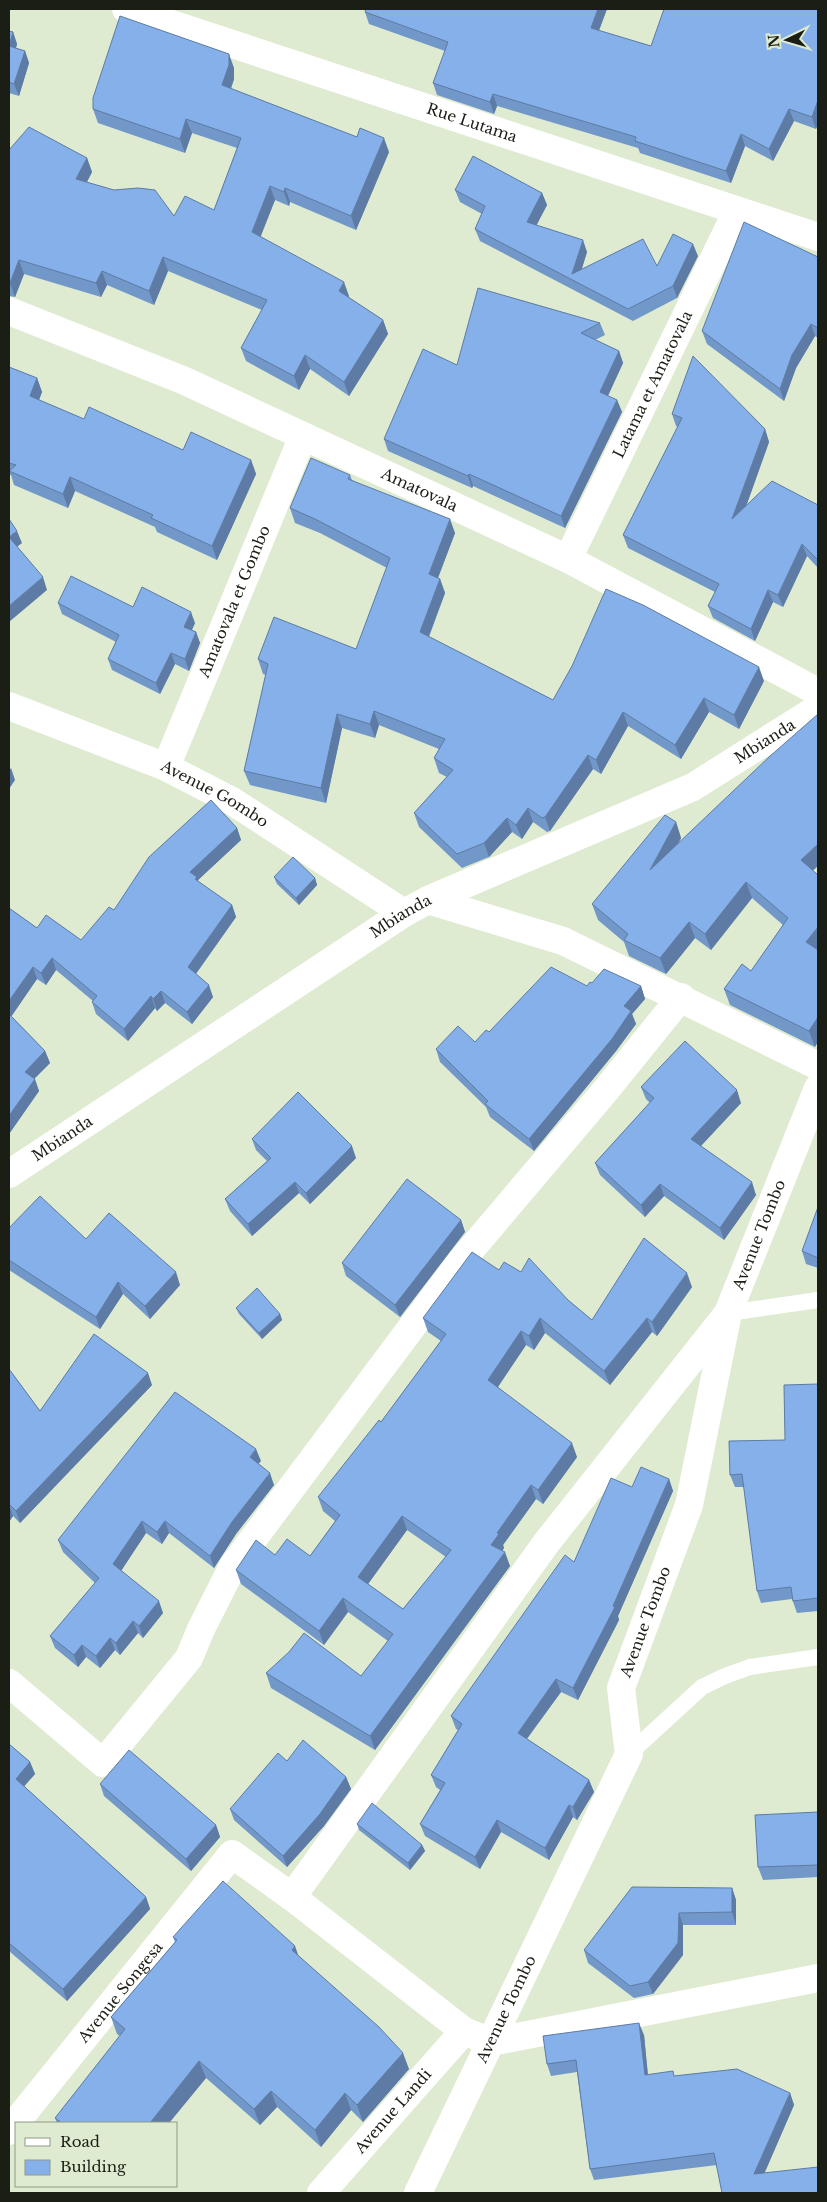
<svg xmlns="http://www.w3.org/2000/svg" width="827" height="2202" viewBox="0 0 827 2202" font-family="'Libre Baskerville',serif">
<rect width="100%" height="100%" fill="#deebd0"/>
<g fill="none" stroke-linecap="round" stroke-linejoin="round">
<!-- service -->
<g stroke="#fff" stroke-width="16">
<path d="M728 1313 818 1300"/>
<path d="M629 1754 702 1687 725 1676 750 1667 818 1657"/>
</g>
<!-- minor -->
<g stroke="#fff" stroke-width="28">
<path id="s1" d="M126 9 818 237"/>
<path id="s2" d="M9 311 185 381 568 559 818 692"/>
<path id="s3" d="M568 559 737 211"/>
<path id="s4" d="M9 706 166 767 232 801 404 913"/>
<path id="s5" d="M166 767 303 436"/>
<path d="M428 900 563 941 818 1066"/>
<path d="M9 1683 103 1763 189 1658 201 1629 233 1566 462 1260 606 1090 681 997"/>
<path d="M292 1897 547 1542 725 1317"/>
<path id="s6" d="M9 2131 232 1854 292 1897 464 2031 491 2042 818 1978"/>
<path id="s7" d="M321 2193 464 2031"/>
<path id="s8" d="M418 2193 629 1754 621 1688 689 1505 728 1313 818 1088"/>
</g>
<!-- tertiary -->
<path stroke="#fff" stroke-width="28" id="s9" d="M9 1174 404 913 428 900 693 787 818 708"/>
</g>
<!-- wall -->
<g fill="#7297c9" fill-rule="evenodd">
<path d="M366 9H607L599 31 651 46 818 9V124L816 129 794 121 773 161 745 146 731 183 640 153 638 148 497 106 494 114 437 95 433 83 445 51 369 24 365 12Z"/>
<path d="M9 31 13 32 17 44 16 48 25 51 29 63 19 96 9 93Z"/>
<path d="M234 68V79L231 89 389 152 356 230 290 202 289 206 275 200 260 236 349 296 348 297 383 320 388 334 349 396 310 369 299 390 246 361 241 348 262 310 168 271 154 305 107 285 101 297 24 274 15 297 9 296V150L87 158 92 172 87 182 174 216 214 210 237 148 192 133 185 153 98 123 93 109Z"/>
<path d="M455 190 542 193 547 205 536 225 587 252 581 270 657 266 698 256 677 298 633 321 480 241 475 229 482 214 460 202Z"/>
<path d="M818 257V338L815 336 796 368 784 401 707 344 702 331Z"/>
<path d="M600 323 605 335 595 340 619 351 623 363 608 396 617 400 622 412 565 528 473 486 472 488 388 451 384 439 457 365Z"/>
<path d="M9 367 37 378 42 392 39 400 84 419 183 450 251 460 256 474 217 560 157 532 155 527 75 491 68 508 14 485 11 475H9Z"/>
<path d="M672 414 765 429 769 442 746 506 818 505V568L807 556 783 607 773 602 755 641 713 618 708 606 715 592 628 548 623 535 678 427 676 426Z"/>
<path d="M350 475 352 480 455 533 438 578 440 579 445 593 429 637 553 700 764 681 739 729 709 712 681 759 628 726 601 774 593 769 550 831 547 832 533 822 522 839 512 832 489 857 462 868 419 827 414 813 447 777 439 773 434 758 439 749 379 725 375 738 342 728 326 803 250 785 244 771 266 675 263 674 258 659 356 649 387 568 320 533 295 523 290 508Z"/>
<path d="M58 603 133 607 195 623 192 630 196 632 200 643 189 671 175 664 160 694 112 670 108 659 116 642 62 614Z"/>
<path d="M676 822 681 838 679 842 813 870 815 1047 730 1005 724 989 751 971 783 925 752 898 711 950 695 938 666 974 629 956 624 942 598 920 592 904Z"/>
<path d="M237 828 241 840 198 880V882L232 905 236 917 196 974 213 997 192 1024 165 1003 157 1011 155 1008 128 1041 96 1014 92 1002 93 1001 56 970 46 985 37 979 11 1016 45 1051 50 1063 34 1079 39 1091 9 1134V908L37 928 81 940 114 910Z"/>
<path d="M274 877 315 878 317 885 299 905 277 884Z"/>
<path d="M592 983 641 986 645 999 632 1014 636 1024 616 1051 534 1151 490 1117 486 1107 440 1062 436 1049 475 1042 489 1032Z"/>
<path d="M641 1087 741 1103 701 1146 756 1195 724 1240 664 1196 645 1217 600 1175 595 1163 650 1103 646 1099Z"/>
<path d="M252 1139 356 1158 310 1204 299 1193 252 1236 230 1211 225 1199 267 1161 256 1150Z"/>
<path d="M818 1207V1268L806 1264 802 1251Z"/>
<path d="M461 1220 465 1232 400 1317 346 1276 342 1263Z"/>
<path d="M9 1228 86 1239 180 1285 150 1319 123 1294 100 1329 9 1270Z"/>
<path d="M499 1270 568 1300 592 1320 692 1287 657 1336 652 1332 610 1385 545 1333 534 1350 526 1345 498 1387 577 1457 543 1504 536 1499 503 1545 504 1548 502 1551 510 1566 375 1750 271 1688 266 1673 361 1676 388 1641 348 1612 324 1645 241 1584 236 1570 275 1555 310 1556 335 1521 323 1511 318 1497 381 1422 441 1341 428 1332 423 1318ZM407 1530 446 1557 403 1609 368 1584Z"/>
<path d="M236 1308 280 1314 282 1320 262 1339 239 1314Z"/>
<path d="M9 1369 40 1411 152 1385 20 1523 13 1516 9 1522Z"/>
<path d="M818 1384V1611L797 1613 792 1599 761 1603 757 1591 744 1487H735L730 1475 785 1440Z"/>
<path d="M261 1461 258 1464 274 1485 236 1534 214 1568 169 1533 162 1544 146 1533 121 1571 163 1613 143 1638 138 1633 120 1655 115 1650 100 1668 86 1657 78 1667 55 1648 50 1636 95 1583 63 1552 58 1540Z"/>
<path d="M669 1479 673 1491 618 1616 619 1620 578 1700 561 1692 527 1739 589 1780 594 1792 577 1820 573 1817 549 1860 501 1832 480 1869 425 1836 420 1824 440 1790 436 1787 431 1775 458 1730 456 1729 451 1716 574 1562 632 1487Z"/>
<path d="M9 1744 30 1762 35 1774 24 1786 146 1897 150 1909 67 2001 9 1951Z"/>
<path d="M287 1761 346 1777 351 1789 324 1826 287 1867 234 1820 230 1809Z"/>
<path d="M100 1784 216 1825 220 1837 191 1871 104 1796Z"/>
<path d="M818 1812V1877L763 1880 758 1867Z"/>
<path d="M357 1824 422 1845 425 1851 410 1870 359 1830Z"/>
<path d="M732 1888 736 1900V1925H683V1955L653 1994 634 1998 588 1963 584 1950Z"/>
<path d="M173 1937 299 1956 409 2069 363 2122 351 2110 321 2147 277 2107 260 2125 206 2078 169 2123H57L55 2118 120 2036 117 2034 111 2017 175 1942Z"/>
<path d="M644 2035 648 2075 675 2076 790 2093 794 2105 764 2173 818 2193 717 2165 594 2180 590 2169 577 2072 551 2076 547 2064Z"/>
</g>
<!-- shaded-wall -->
<g fill="#5d7ba4">
<path d="M598 9H607L595 40 591 28Z"/>
<path d="M13 32 17 44 13 58 9 46Z"/>
<path d="M25 51 29 63 19 96 14 84Z"/>
<path d="M229 54 234 68V79L227 99 222 85Z"/>
<path d="M493 94 497 106 494 114 490 102Z"/>
<path d="M818 100V124L816 129 812 117Z"/>
<path d="M789 109 794 121 773 161 769 149Z"/>
<path d="M186 119 192 133 185 153 180 139Z"/>
<path d="M741 134 745 146 731 183 726 171Z"/>
<path d="M384 138 389 152 356 230 351 216Z"/>
<path d="M87 158 92 172 81 193 76 179Z"/>
<path d="M270 186 275 200 257 246 252 232Z"/>
<path d="M285 188 290 202 289 206 284 192Z"/>
<path d="M542 193 547 205 532 234 527 222Z"/>
<path d="M583 240 587 252 578 282 572 274Z"/>
<path d="M693 244 698 256 677 298 673 286Z"/>
<path d="M163 257 168 271 154 305 149 291Z"/>
<path d="M19 260 24 274 15 297 10 283Z"/>
<path d="M102 271 107 285 101 297 96 283Z"/>
<path d="M344 282 349 296 344 305 339 291Z"/>
<path d="M383 320 388 334 349 396 344 382Z"/>
<path d="M811 324 815 336 796 368 784 401 780 389 792 355Z"/>
<path d="M619 351 623 363 604 404 600 392Z"/>
<path d="M305 355 310 369 299 390 294 376Z"/>
<path d="M37 378 42 392 35 410 30 396Z"/>
<path d="M617 400 622 412 565 528 561 516Z"/>
<path d="M765 429 769 442 737 532 732 519Z"/>
<path d="M251 460 256 474 217 560 212 546Z"/>
<path d="M469 474 473 486 472 488 468 476Z"/>
<path d="M70 477 75 491 68 508 63 494Z"/>
<path d="M450 519 455 533 434 588 429 574Z"/>
<path d="M17 531 22 543 13 550 9 537Z"/>
<path d="M802 544 807 556 783 607 778 595Z"/>
<path d="M43 577 47 590 9 622V606Z"/>
<path d="M440 579 445 593 425 646 420 632Z"/>
<path d="M768 590 773 602 755 641 751 629Z"/>
<path d="M191 612 195 623 188 638 184 627Z"/>
<path d="M196 632 200 643 189 671 185 659Z"/>
<path d="M171 653 175 664 160 694 156 683Z"/>
<path d="M759 667 764 681 739 729 734 715Z"/>
<path d="M704 698 709 712 681 759 675 745Z"/>
<path d="M374 711 379 725 375 738 370 724Z"/>
<path d="M623 712 628 726 601 774 596 760Z"/>
<path d="M337 714 342 728 326 803 321 788Z"/>
<path d="M588 755 593 769 550 831 545 817Z"/>
<path d="M11 768 15 780 9 789V771Z"/>
<path d="M528 808 533 822 522 839 516 825Z"/>
<path d="M507 818 512 832 489 857 484 843Z"/>
<path d="M676 822 681 838 656 886 650 870Z"/>
<path d="M237 828 241 840 198 880 201 889 190 872Z"/>
<path d="M818 844V866L807 876 801 860Z"/>
<path d="M315 878 317 885 299 905 296 898Z"/>
<path d="M746 882 752 898 711 950 705 934Z"/>
<path d="M232 905 236 917 192 979 188 967Z"/>
<path d="M689 922 695 938 666 974 660 958Z"/>
<path d="M818 927V950L806 942Z"/>
<path d="M52 958 56 970 46 985 41 973Z"/>
<path d="M33 967 37 979 9 1020V1001Z"/>
<path d="M209 985 213 997 192 1024 187 1012Z"/>
<path d="M641 986 645 999 632 1014 636 1024 616 1051 534 1151 529 1139 624 1006Z"/>
<path d="M161 991 165 1003 157 1011 153 999Z"/>
<path d="M151 996 155 1008 128 1041 124 1029Z"/>
<path d="M818 1017V1042L815 1047 809 1031Z"/>
<path d="M45 1051 50 1063 29 1084 25 1072Z"/>
<path d="M35 1079 39 1091 9 1134V1116Z"/>
<path d="M737 1090 741 1103 696 1151 691 1139Z"/>
<path d="M352 1146 356 1158 310 1204 306 1193Z"/>
<path d="M295 1182 299 1193 252 1236 248 1224Z"/>
<path d="M752 1182 756 1195 724 1240 720 1228Z"/>
<path d="M660 1184 664 1196 645 1217 641 1205Z"/>
<path d="M461 1220 465 1232 400 1317 395 1305Z"/>
<path d="M176 1272 180 1285 150 1319 145 1306Z"/>
<path d="M687 1273 692 1287 657 1336 652 1322Z"/>
<path d="M118 1282 123 1294 100 1329 96 1317Z"/>
<path d="M280 1314 282 1320 262 1339 259 1333Z"/>
<path d="M540 1318 545 1333 534 1350 529 1336Z"/>
<path d="M647 1318 652 1332 610 1385 604 1371Z"/>
<path d="M521 1331 526 1345 493 1394 488 1380Z"/>
<path d="M148 1373 152 1385 20 1523 16 1511Z"/>
<path d="M572 1443 577 1457 543 1504 538 1490Z"/>
<path d="M256 1449 261 1461 254 1469 250 1457Z"/>
<path d="M270 1473 274 1485 236 1534 214 1568 210 1556 232 1522Z"/>
<path d="M669 1479 673 1491 618 1616 619 1620 578 1700 573 1688 613 1606Z"/>
<path d="M531 1485 536 1499 503 1545 504 1548 496 1559 491 1545 497 1533Z"/>
<path d="M9 1505 13 1516 9 1522Z"/>
<path d="M402 1516 407 1530 363 1591 358 1577Z"/>
<path d="M142 1521 146 1533 117 1577 113 1564Z"/>
<path d="M165 1521 169 1533 162 1544 157 1532Z"/>
<path d="M505 1552 510 1566 375 1750 370 1736Z"/>
<path d="M343 1598 348 1612 324 1645 319 1631Z"/>
<path d="M159 1601 163 1613 143 1638 139 1626Z"/>
<path d="M133 1621 138 1633 120 1655 116 1643Z"/>
<path d="M110 1638 115 1650 100 1668 96 1656Z"/>
<path d="M82 1645 86 1657 78 1667 74 1655Z"/>
<path d="M556 1679 561 1692 522 1745 518 1733Z"/>
<path d="M30 1762 35 1774 20 1791 16 1779Z"/>
<path d="M346 1777 351 1789 324 1826 287 1867 283 1856Z"/>
<path d="M589 1780 594 1792 577 1820 573 1807Z"/>
<path d="M569 1805 573 1817 549 1860 545 1848Z"/>
<path d="M497 1820 501 1832 480 1869 475 1857Z"/>
<path d="M216 1825 220 1837 191 1871 186 1859Z"/>
<path d="M422 1845 425 1851 410 1870 408 1863Z"/>
<path d="M732 1888 736 1900V1925L732 1912Z"/>
<path d="M146 1897 150 1909 67 2001 63 1989Z"/>
<path d="M679 1913 683 1925V1955L653 1994 648 1982Z"/>
<path d="M295 1946 301 1963 292 1950Z"/>
<path d="M639 2023 644 2035 649 2087 645 2075Z"/>
<path d="M403 2053 409 2069 363 2122 357 2105Z"/>
<path d="M199 2061 206 2078 169 2123H150Z"/>
<path d="M271 2091 277 2107 260 2125 254 2109Z"/>
<path d="M345 2093 351 2110 321 2147 315 2130Z"/>
<path d="M790 2093 794 2105 759 2186 754 2174Z"/>
</g>
<!-- building -->
<g fill="#85b0ea" stroke="#5d7ba4" fill-rule="evenodd">
<path d="M366 9H598L591 28 651 46 664 9H818V100L812 117 789 109 769 149 741 134 726 171 635 141 636 137 493 94 490 102 433 83 448 42 365 12Z"/>
<path d="M120 16 229 54V65L222 85 357 137 360 128 384 138 351 216 285 188 284 192 270 186 252 232 344 282 339 291 383 320 344 382 305 355 294 376 241 348 267 300 163 257 149 291 102 271 96 283 19 260 10 283 9 282V150L29 127 87 158 76 179 114 190 138 188 155 190 174 216 185 196 214 210 241 138 186 119 180 139 93 109V98Z"/>
<path d="M9 31 13 32 9 46Z"/>
<path d="M9 46 25 51 14 84 9 82Z"/>
<path d="M473 156 542 193 527 222 583 240 572 274 643 239 657 266 673 234 693 244 673 286 628 309 475 229 485 206 455 190Z"/>
<path d="M744 222 818 257V328L811 324 792 355 780 389 702 331Z"/>
<path d="M478 288 600 323 581 333 619 351 600 392 617 400 561 516 469 474 468 476 384 439 423 349 457 365Z"/>
<path d="M693 356 765 429 732 519 772 481 818 505V560L802 544 778 595 768 590 751 629 708 606 719 584 623 535 682 418 672 414Z"/>
<path d="M9 367 37 378 30 396 84 419 89 407 183 450 191 432 251 460 212 546 151 518 153 515 70 477 63 494 9 471 16 465 9 463Z"/>
<path d="M311 458 350 475 348 479 450 519 429 574 440 579 420 632 553 700 572 666 606 589 643 605 759 667 734 715 704 698 675 745 623 712 596 760 588 755 545 817 542 818 528 808 516 825 507 818 484 843 457 854 414 813 453 770 434 758 445 739 374 711 370 724 337 714 321 788 244 771 268 664 258 659 274 617 356 649 390 558 315 519 290 508Z"/>
<path d="M9 519 17 531 9 537 43 577 9 606Z"/>
<path d="M71 576 133 607 142 587 191 612 184 627 196 632 185 659 171 653 156 683 108 659 119 635 58 603Z"/>
<path d="M818 714V844L801 860 818 875V927L806 942 818 950V1017L809 1031 724 989 742 964 751 971 788 918 746 882 705 934 689 922 660 958 624 940 628 934 592 904 665 815 676 822 650 870 769 757Z"/>
<path d="M211 800 237 828 190 872 197 877 195 879 232 905 188 967 209 985 187 1012 161 991 153 999 151 996 124 1029 92 1002 97 996 52 958 41 973 33 967 9 1001V908L37 928 46 915 81 940 109 907 114 910 149 857Z"/>
<path d="M293 857 315 878 296 898 274 877Z"/>
<path d="M551 967 587 986 590 982 592 983 604 969 641 986 624 1006 631 1011 612 1039 529 1139 485 1104 488 1101 436 1049 458 1026 475 1042 486 1030 489 1032Z"/>
<path d="M9 1014 45 1051 25 1072 35 1079 9 1116Z"/>
<path d="M685 1041 737 1090 691 1139 752 1182 720 1228 660 1184 641 1205 595 1163 654 1098 641 1087Z"/>
<path d="M298 1092 352 1146 306 1193 295 1182 248 1224 225 1199 271 1158 252 1139Z"/>
<path d="M407 1179 461 1220 395 1305 342 1263Z"/>
<path d="M40 1196 86 1239 109 1213 176 1272 145 1306 118 1282 96 1317 9 1260V1228Z"/>
<path d="M818 1207V1258L802 1251Z"/>
<path d="M644 1238 687 1273 652 1322 647 1318 604 1371 540 1318 529 1336 521 1331 488 1380 572 1443 538 1490 531 1485 497 1533 499 1534 491 1545 505 1552 370 1736 266 1673 289 1652 304 1633 361 1676 393 1634 343 1598 319 1631 236 1570 256 1540 275 1555 287 1539 310 1556 340 1515 318 1497 379 1420 381 1422 446 1334 423 1318 472 1252 499 1270 504 1262 521 1272 529 1258 568 1300 592 1320ZM402 1516 451 1550 403 1609 358 1577Z"/>
<path d="M257 1288 280 1314 259 1333 236 1308Z"/>
<path d="M94 1334 148 1373 16 1511 9 1504V1369L40 1411Z"/>
<path d="M818 1384V1598L793 1601 791 1587 757 1591 742 1474 730 1475 729 1441 785 1440 784 1385Z"/>
<path d="M175 1392 256 1449 250 1457 270 1473 232 1522 210 1556 165 1521 157 1532 142 1521 113 1564 159 1601 139 1626 133 1621 116 1643 110 1638 96 1656 82 1645 74 1655 50 1636 99 1578 58 1540Z"/>
<path d="M641 1467 669 1479 613 1606 615 1607 573 1688 556 1679 518 1733 589 1780 573 1807 569 1805 545 1848 497 1820 475 1857 420 1824 445 1783 431 1775 462 1724 451 1716 565 1555 574 1562 611 1478 632 1487Z"/>
<path d="M303 1740 346 1777 320 1814 283 1856 230 1809 278 1753 287 1761Z"/>
<path d="M9 1744 30 1762 16 1779 146 1897 63 1989 9 1943Z"/>
<path d="M129 1750 216 1825 186 1859 100 1784Z"/>
<path d="M372 1803 422 1845 408 1863 357 1824Z"/>
<path d="M818 1812V1865L758 1867 755 1815Z"/>
<path d="M223 1881 295 1946 292 1950 379 2027 403 2053 357 2105 345 2093 315 2130 271 2091 254 2109 199 2061 150 2123H62L55 2118 125 2029 111 2017 177 1940 173 1937Z"/>
<path d="M632 1887 732 1888V1912L679 1913 678 1943 648 1982 630 1986 584 1950Z"/>
<path d="M639 2023 645 2075 673 2071 674 2076 737 2069 790 2093 754 2174 818 2167V2193H722L714 2153 590 2169 576 2060 547 2064 543 2036Z"/>
</g>
<g text-anchor="middle" stroke-width="4" stroke-linejoin="round" paint-order="stroke">
<!-- street labels -->
<g font-size="15" fill="#1a1e14" stroke="#deebd0">
<text dy="5" stroke="none"><textPath href="#s1" startOffset="364">Rue Lutama</textPath></text>
<text dy="5" stroke="none"><textPath href="#s3" startOffset="194">Latama et Amatovala</textPath></text>
<text dy="5" stroke="none"><textPath href="#s2" startOffset="448">Amatovala</textPath></text>
<text dy="5" stroke="none"><textPath href="#s5" startOffset="179">Amatovala et Gombo</textPath></text>
<text dy="5" stroke="none"><textPath href="#s9" startOffset="874">Mbianda</textPath></text>
<text dy="5" stroke="none"><textPath href="#s4" startOffset="224">Avenue Gombo</textPath></text>
<text dy="5" stroke="none"><textPath href="#s9" startOffset="469">Mbianda</textPath></text>
<text dy="5" stroke="none"><textPath href="#s9" startOffset="64">Mbianda</textPath></text>
<text dy="5" stroke="none"><textPath href="#s8" startOffset="1029">Avenue Tombo</textPath></text>
<text dy="5" stroke="none"><textPath href="#s8" startOffset="624">Avenue Tombo</textPath></text>
<text dy="5" stroke="none"><textPath href="#s6" startOffset="178">Avenue Songesa</textPath></text>
<text dy="5" stroke="none"><textPath href="#s8" startOffset="204">Avenue Tombo</textPath></text>
<text dy="5" stroke="none"><textPath href="#s7" startOffset="109">Avenue Landi</textPath></text>
</g>
</g>
<!-- border -->
<rect width="827" height="2202" fill="none" stroke="#1a1e14" stroke-width="20"/>
<!-- legend -->
<rect x="15" y="2122" width="162" height="65" fill="#deebd0" stroke="#909985"/>
<rect x="25" y="2138" width="25" height="8" fill="#ffffff" stroke="#909985"/>
<text x="60" y="2147" font-size="15" fill="#1a1e14">Road</text>
<rect x="25" y="2160" width="25" height="15" fill="#85b0ea" stroke="#909985"/>
<text x="60" y="2172" font-size="15" fill="#1a1e14">Building</text>
<!-- north arrow -->
<g transform="translate(787 40) rotate(265)" stroke="#deebd0" stroke-width="4" paint-order="stroke">
<path d="M0-4L9 19L0 12L-9 19Z" fill="#1a1e14"/>
<text y="-8" font-size="14" font-weight="bold" text-anchor="middle" fill="#1a1e14">N</text>
</g>
</svg>
